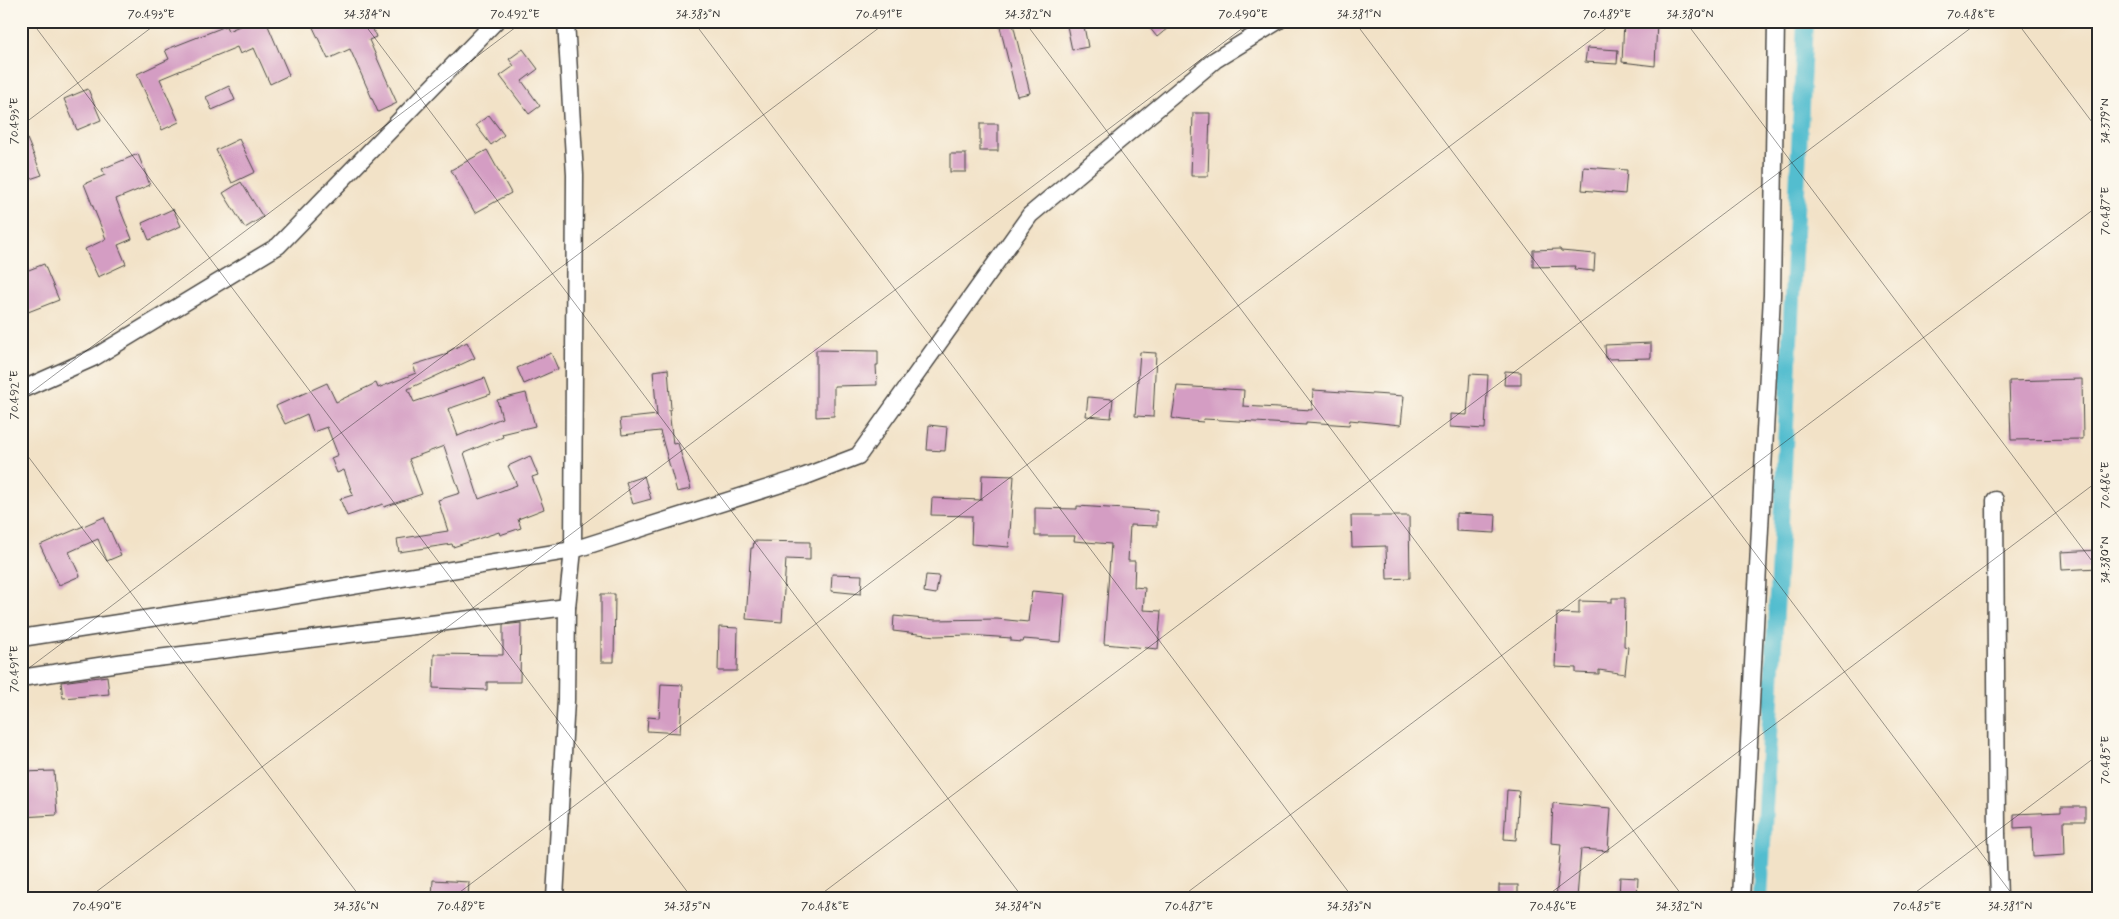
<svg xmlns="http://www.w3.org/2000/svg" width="2119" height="919" viewBox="0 0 2119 919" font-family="Mynerve,sans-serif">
<rect width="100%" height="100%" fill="#fbf7ec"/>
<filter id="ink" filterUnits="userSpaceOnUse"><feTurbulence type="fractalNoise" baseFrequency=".02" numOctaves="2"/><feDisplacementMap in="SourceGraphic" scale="10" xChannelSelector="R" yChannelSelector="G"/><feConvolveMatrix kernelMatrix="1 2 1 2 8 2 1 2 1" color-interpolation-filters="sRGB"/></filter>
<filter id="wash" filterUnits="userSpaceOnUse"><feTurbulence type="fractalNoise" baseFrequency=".0096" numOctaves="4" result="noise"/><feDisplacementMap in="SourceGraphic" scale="20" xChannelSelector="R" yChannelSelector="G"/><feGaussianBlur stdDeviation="1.12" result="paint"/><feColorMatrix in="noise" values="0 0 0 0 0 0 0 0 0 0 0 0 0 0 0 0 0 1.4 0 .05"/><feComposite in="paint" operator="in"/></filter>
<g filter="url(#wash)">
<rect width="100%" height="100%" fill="#f2e2c7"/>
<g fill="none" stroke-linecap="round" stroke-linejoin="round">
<!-- canal -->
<path stroke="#53bdcf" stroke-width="16" d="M1760 898 1784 468 1805 21"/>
</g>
<g id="blocks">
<!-- building -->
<g fill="#d49dc3">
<path d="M251 21H266L289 75 270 84 254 48 240 54 237 47 160 79 179 122 162 130 137 74 169 59 165 50 226 26 228 31Z"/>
<path d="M310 21H370L376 37 369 40 397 103 378 112 350 49 328 59Z"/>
<path d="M1066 21H1083L1088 47 1072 50Z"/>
<path d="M1156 21H1162L1168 28 1157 37 1149 27Z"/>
<path d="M1624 21H1657L1655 66 1622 62Z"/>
<path d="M1013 24 1030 93 1017 96 1000 27Z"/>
<path d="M1587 48 1618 50 1617 64 1585 62Z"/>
<path d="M523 49 538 69 522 81 540 106 529 114 500 76 514 66 509 59Z"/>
<path d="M229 86 235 100 212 110 206 97Z"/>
<path d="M88 89 101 120 77 130 64 99Z"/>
<path d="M1193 113H1210L1208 176H1191Z"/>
<path d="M489 115 504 135 491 145 476 125Z"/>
<path d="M21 124 42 175 27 180 21 164Z"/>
<rect x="980" y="124" width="18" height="27"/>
<path d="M239 139 255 172 232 183 216 150Z"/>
<path d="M487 150 511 193 475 213 451 170Z"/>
<path d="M138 154 150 185 116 199 132 239 118 245 126 264 98 277 85 249 106 239 84 184 105 175 102 169Z"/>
<rect x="950" y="154" width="16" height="18"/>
<path d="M1584 167 1627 170 1625 194 1582 190Z"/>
<path d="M241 182 263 217 245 228 223 193Z"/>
<path d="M173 209 181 226 149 240 142 223Z"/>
<path d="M1560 249 1561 251 1595 254 1594 271 1574 269 1575 266 1533 267V250Z"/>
<path d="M44 264 59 300 28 312 21 296V273Z"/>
<path d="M467 342 475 358 408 389 414 402 485 378 491 394 448 409 458 436 502 418 497 400 526 393 535 426 502 434 503 437 464 453 479 499 517 485 508 466 530 456 538 475 532 477 544 509 518 519 521 528 500 535 499 532 453 547 452 544 399 552 397 539 448 531 438 500 460 493 444 446 409 459 422 494 384 507 383 504 347 516 340 499 353 495 344 470 337 473 331 458 338 455 327 427 313 432 307 414 285 424 276 406 327 383 336 402 376 383 378 388 416 373 413 365 448 354 447 352Z"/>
<path d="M1651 343V358L1606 359 1605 345Z"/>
<path d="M816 350 878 351V365H876L877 385 834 386V416L816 417Z"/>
<path d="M1140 352 1156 353 1153 417 1135 416Z"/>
<path d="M551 353 558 369 524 384 517 368Z"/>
<path d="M668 369 671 409 669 410 673 444 678 443 691 489 677 492 660 431 622 435 620 419 657 415 653 371Z"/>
<path d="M1505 371 1521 372V385H1504Z"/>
<path d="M1470 374 1488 375 1485 429 1450 427V414L1467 415Z"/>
<path d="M2082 379 2083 439 2011 440 2009 381Z"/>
<path d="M1177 386 1244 390 1243 406 1312 410 1313 390 1404 396 1401 425 1350 420 1349 425 1306 422V425L1204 419 1203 422 1181 420 1172 418Z"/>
<path d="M1088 397 1113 399 1111 418 1086 416Z"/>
<path d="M929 425 947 427 945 451 927 450Z"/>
<path d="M982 475 1014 476 1009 547 971 544 972 516 931 515 932 498 981 500Z"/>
<path d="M644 476 651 499 633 504 626 482Z"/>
<path d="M1077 506 1157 511V526L1130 525 1128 561H1135L1134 587 1145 588 1143 610 1161 611 1158 649 1104 644 1111 544 1074 541 1075 536H1035V508L1077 509Z"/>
<path d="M1456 513 1496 515 1495 533 1456 531Z"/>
<path d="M1351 516H1409L1410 578 1387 579 1386 546 1352 547Z"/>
<path d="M104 517 121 555 107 561 98 539 69 552 80 576 59 585 40 545Z"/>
<path d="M754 541 810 542V560L786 559 782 622 746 619 751 548H753Z"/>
<path d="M2098 550V568L2062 570 2061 552Z"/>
<path d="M832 574 862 575 861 594 831 591Z"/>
<path d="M926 575 939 576 936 594 924 592Z"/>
<path d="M1032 591 1065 594 1061 642 1024 639 1023 642 1011 641V638L969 635 935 636 893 631 894 616 935 620 997 619 1028 622Z"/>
<path d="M601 594H615L614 662H601Z"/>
<path d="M1612 598H1625L1624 646 1628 647 1625 674 1599 670V674L1576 673V668L1555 667 1557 613 1579 614V601L1612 602Z"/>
<path d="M521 623 520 682H487V690L433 688 434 654 503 655V625Z"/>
<path d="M719 627 738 628 737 671H718Z"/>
<path d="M107 676 109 694 63 698 61 682Z"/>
<path d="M661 684 683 685 680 733 647 731 648 717 659 718Z"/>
<path d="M54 771 57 815 21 817V772Z"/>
<path d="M1507 790 1519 791 1516 840 1504 839Z"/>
<path d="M1553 803 1611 808 1608 851 1581 849 1577 898H1556L1561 844 1551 843Z"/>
<path d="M2061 807H2085V821H2064L2065 855 2033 857 2032 827 2014 828V814L2061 812Z"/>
<path d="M1620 877 1638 878 1637 898H1619Z"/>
<path d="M433 880 469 882 468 898H432Z"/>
<rect x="1499" y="885" width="19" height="13"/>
</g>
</g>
</g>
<g filter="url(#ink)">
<use href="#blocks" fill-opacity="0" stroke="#494642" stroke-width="1"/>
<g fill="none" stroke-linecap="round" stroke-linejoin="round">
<!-- street casing -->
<g stroke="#494642" stroke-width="19">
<g id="street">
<path d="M21 390 95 357 278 246 496 21"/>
<path d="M1995 500 1997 834 1999 898"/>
<path d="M21 638 248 603 573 550 803 477 858 456 1030 215 1215 60 1278 21"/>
<path d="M21 678 125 662 567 607"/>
<path d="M555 898 566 700 567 607 573 550 575 175 566 21"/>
<path d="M1741 898 1772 295 1776 21"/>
</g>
</g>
<!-- street -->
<use href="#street" stroke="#fff" stroke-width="16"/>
</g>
</g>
<!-- ticks -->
<path fill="none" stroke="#2b2b2b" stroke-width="1" stroke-opacity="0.45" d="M31 21 692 898M362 21 1023 898M693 21 1353 898M1024 21 1684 898M1354 21 2015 898M1685 21 2098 569M2016 21 2098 130M21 126 160 21M21 400 524 21M21 447 361 898M21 674 888 21M21 886 30 898M88 898 1252 21M452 898 1616 21M816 898 1980 21M1180 898 2098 206M1544 898 2098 481M1908 898 2098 755"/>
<!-- margin -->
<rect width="2119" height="919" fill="none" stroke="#fbf7ec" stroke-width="55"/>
<rect x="28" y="28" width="2064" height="864" fill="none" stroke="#2b2b2b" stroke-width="2"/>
<g font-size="12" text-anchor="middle" fill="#2b2b2b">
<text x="151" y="18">70.493°E</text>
<text x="367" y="18">34.384°N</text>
<text x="515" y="18">70.492°E</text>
<text x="698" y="18">34.383°N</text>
<text x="879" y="18">70.491°E</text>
<text x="1028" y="18">34.382°N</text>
<text x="1243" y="18">70.490°E</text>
<text x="1359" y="18">34.381°N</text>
<text x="1607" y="18">70.489°E</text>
<text x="1690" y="18">34.380°N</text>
<text x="1971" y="18">70.488°E</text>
<text transform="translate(14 121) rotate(-90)" y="4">70.493°E</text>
<text transform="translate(2105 121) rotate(-90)" y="4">34.379°N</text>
<text transform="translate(2105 211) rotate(-90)" y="4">70.487°E</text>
<text transform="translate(14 395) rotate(-90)" y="4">70.492°E</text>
<text transform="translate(2105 485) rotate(-90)" y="4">70.486°E</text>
<text transform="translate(2105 560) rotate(-90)" y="4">34.380°N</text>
<text transform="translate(14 669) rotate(-90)" y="4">70.491°E</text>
<text transform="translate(2105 760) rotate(-90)" y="4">70.485°E</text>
<text x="97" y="910">70.490°E</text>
<text x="356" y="910">34.386°N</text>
<text x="461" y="910">70.489°E</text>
<text x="687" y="910">34.385°N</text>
<text x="825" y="910">70.488°E</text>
<text x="1018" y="910">34.384°N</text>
<text x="1189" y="910">70.487°E</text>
<text x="1349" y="910">34.383°N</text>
<text x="1553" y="910">70.486°E</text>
<text x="1679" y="910">34.382°N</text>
<text x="1917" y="910">70.485°E</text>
<text x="2010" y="910">34.381°N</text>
</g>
</svg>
